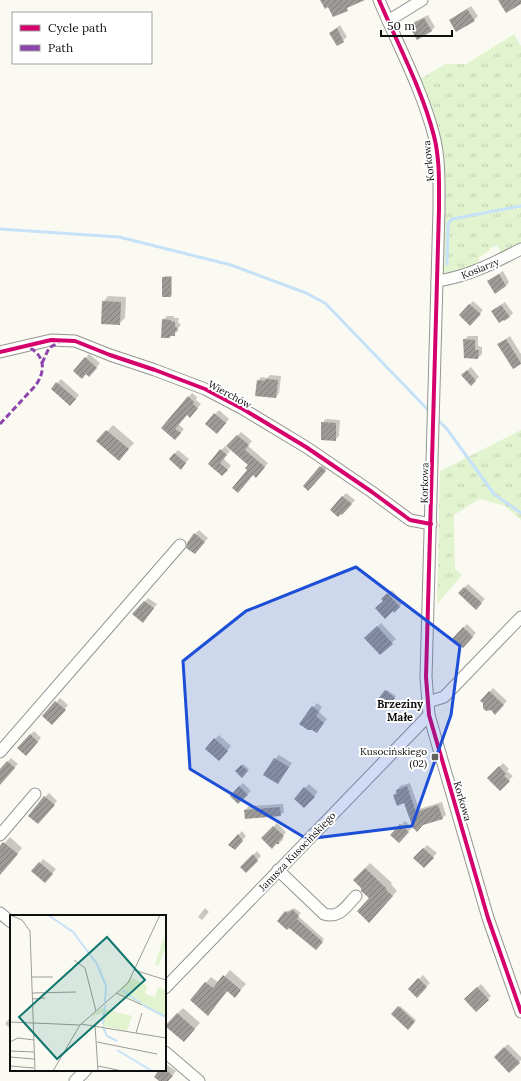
<svg xmlns="http://www.w3.org/2000/svg" width="521" height="1081" viewBox="0 0 521 1081" font-family="Lora,serif">
<defs>
<pattern id="grass-tufts" width="24" height="20" patternUnits="userSpaceOnUse"><rect width="24" height="20" fill="#e2f3d0"/><path d="M3 7l-1-3M5 7V3M7 7l1-3M15 17l-1-3M17 17v-4M19 17l1-3" fill="none" stroke="#c1cfb1"/></pattern>
<pattern id="building-hatch" width="6" height="6" patternUnits="userSpaceOnUse"><rect width="6" height="6" fill="#9e9c98"/><path d="M-1 1l2-2M0 6l6-6M5 7l2-2" fill="none" stroke="#7f7e7a"/></pattern>
</defs>
<rect width="100%" height="100%" fill="#fbfaf2"/>
<!-- grass -->
<g fill="url(#grass-tufts)">
<path d="M514 34 521 46V246L502 255 497 245 491 248 488 252 479 257C481 272 452 273 442 275L444 216 419 80 445 64H466Z"/>
<path d="M521 430V520L505 506 479 499 454 515 455 569 462 575 437 604 440 471Z"/>
</g>
<!-- shadow -->
<g fill="#0003">
<path d="M471 6 478 16 474 20H450Z"/>
<path d="M428 15 435 27 431 31 411 26 414 22Z"/>
<path d="M340 25 347 37 337 45 330 33Z"/>
<path d="M503 271 509 282 506 286 488 281Z"/>
<path d="M165 276H172V295L170 296 163 278Z"/>
<path d="M108 296 126 297 125 318 119 324 103 302Z"/>
<path d="M473 301 483 310 470 324 460 315Z"/>
<path d="M505 302 513 313 509 317 496 308Z"/>
<path d="M167 316H174V318H179L178 322 181 325 178 328V331L170 337H162L163 320Z"/>
<path d="M468 336H478V346L482 347V354L478 358 464 340Z"/>
<path d="M510 336 521 354V363L499 344Z"/>
<path d="M89 354 100 363 93 372 86 373V358Z"/>
<path d="M471 367 479 377 471 384 466 371Z"/>
<path d="M270 375 281 376 279 393 276 397 258 381 261 377 267 378Z"/>
<path d="M61 379 79 395 74 401 52 389Z"/>
<path d="M192 393 197 397 196 400 201 404 193 413 187 414 178 424 184 429 179 435 163 428Z"/>
<path d="M219 410 229 419 221 429 206 424Z"/>
<path d="M326 419 340 420 339 436 335 440 322 423Z"/>
<path d="M113 425 134 443 124 454 98 441Z"/>
<path d="M241 432 252 441 248 446 268 463 260 473 248 470 249 465 228 446Z"/>
<path d="M225 446 230 451 223 458 231 466 226 471 209 463Z"/>
<path d="M178 450 189 459 184 465 170 459Z"/>
<path d="M324 463 329 466 312 486H304Z"/>
<path d="M346 493 355 500 346 510H331Z"/>
<path d="M199 530 208 538 198 549 195 534Z"/>
<path d="M468 584 485 599 476 608 459 593Z"/>
<path d="M392 590 403 603 394 612 383 599Z"/>
<path d="M148 598 157 604 146 618 144 602Z"/>
<path d="M381 623 396 639 380 654 365 638Z"/>
<path d="M467 624 476 633 463 647 454 638Z"/>
<path d="M493 688 507 701 495 713 482 700Z"/>
<path d="M387 690 396 696 390 704 385 691Z"/>
<path d="M60 698 68 705 56 720 44 716Z"/>
<path d="M317 703 322 707 319 712 327 719 320 728 300 724Z"/>
<path d="M34 731 41 738 29 751 30 735Z"/>
<path d="M219 735 231 746 223 756 215 739Z"/>
<path d="M279 755 292 763 278 783 275 759Z"/>
<path d="M11 758 18 764 6 777 0 779V770Z"/>
<path d="M503 763 509 769 507 771 513 776 500 789 488 778Z"/>
<path d="M243 764 249 769 242 776 236 771Z"/>
<path d="M243 783 251 791 238 803 231 795Z"/>
<path d="M410 783 419 809 442 802 446 815 442 818 423 824 405 802 394 795 400 786Z"/>
<path d="M309 784 318 792 304 807 295 799Z"/>
<path d="M49 793 57 801 42 819 45 797Z"/>
<path d="M283 804 284 812 280 815 245 810 249 806Z"/>
<path d="M405 821 412 828 398 842 392 835Z"/>
<path d="M277 823 286 832 283 836V840L279 843 263 838Z"/>
<path d="M242 831 246 836 235 849 230 845Z"/>
<path d="M10 837 22 848 0 874V848Z"/>
<path d="M427 845 437 853 424 867 415 858Z"/>
<path d="M257 851 261 856 246 872 242 867Z"/>
<path d="M43 859 56 869 49 878 33 871Z"/>
<path d="M370 863 392 883 391 884 397 891 374 917 371 898 354 880Z"/>
<path d="M205 908 209 912 202 920 198 917Z"/>
<path d="M294 908 301 913 298 916 324 939 316 949 286 912 288 910 291 912Z"/>
<path d="M230 970 246 984 235 996 228 990 213 1008 191 1000 211 977 219 983Z"/>
<path d="M423 975 430 983 417 996 409 989Z"/>
<path d="M481 984 491 996 476 1010 465 999Z"/>
<path d="M400 1006 416 1020 408 1028 392 1014Z"/>
<path d="M183 1008 200 1023 189 1035 177 1014Z"/>
<path d="M11 1016V1029L5 1024Z"/>
<path d="M508 1044 521 1057V1060L509 1072 495 1057Z"/>
<path d="M166 1064 176 1071 168 1081H160V1070H165Z"/>
</g>
<g fill="none" stroke-linecap="round" stroke-linejoin="round">
<!-- stream -->
<g stroke="#c6e2f8" stroke-width="3">
<path d="M0 229 119 237 231 265 306 293 325 303 431 413"/>
<path d="M447 264 448 224 452 219 521 206"/>
<path d="M436 418 447 429 494 494 521 513"/>
</g>
</g>
<!-- building -->
<g fill="url(#building-hatch)">
<path d="M320 0H365L347 8 348 11 333 17 328 7 325 9Z"/>
<path d="M498 0H521V4L506 13Z"/>
<path d="M467 9 475 21 456 32 449 20Z"/>
<path d="M424 18 432 31 417 40 409 26Z"/>
<path d="M337 28 344 42 337 46 329 33Z"/>
<path d="M499 274 506 286 495 294 487 281Z"/>
<rect x="162" y="277" width="9" height="20"/>
<path d="M102 301 121 302 120 325 101 324Z"/>
<path d="M469 304 481 314 470 326 459 315Z"/>
<path d="M501 305 510 317 504 321 503 320 499 323 491 311Z"/>
<path d="M162 319 171 320V321L175 322V326L178 329 175 332V336H170V338H161Z"/>
<path d="M463 339 475 340V350H479L478 359 464 358Z"/>
<path d="M506 339 521 363V364L513 369 497 344Z"/>
<path d="M85 357 97 368 89 377 86 374 82 379 73 371Z"/>
<path d="M467 370 476 381 471 386 461 375Z"/>
<path d="M265 379 278 380 276 398 255 396 257 380 265 381Z"/>
<path d="M56 382 76 399 70 406 51 389Z"/>
<path d="M188 396 194 402 193 404 198 408 190 418 187 415 175 429 181 433 175 440 161 428Z"/>
<path d="M214 413 226 423 217 434 205 424Z"/>
<path d="M321 422 336 423V441L321 440Z"/>
<path d="M106 430 129 449 119 461 96 441Z"/>
<path d="M237 435 249 445 245 450 265 467 256 478 253 475 238 493 232 488 247 470 245 468 248 465 226 446Z"/>
<path d="M220 449 227 455 220 463 228 470 222 476 208 464Z"/>
<path d="M174 453 186 463 181 470 169 459Z"/>
<path d="M320 466 326 471 308 491 303 486Z"/>
<path d="M342 496 352 504 342 515 341 514 338 517 330 510Z"/>
<path d="M194 533 205 542 195 554 186 548 187 543Z"/>
<path d="M464 587 482 603 476 610 458 593Z"/>
<path d="M387 593 400 607 394 613 393 611 385 619 375 608 383 601 381 599Z"/>
<path d="M144 601 154 608 143 623 132 614Z"/>
<path d="M377 626 393 644 380 655 364 638Z"/>
<path d="M463 627 473 637 463 648 452 639Z"/>
<path d="M385 690 395 698 388 707 378 699Z"/>
<path d="M489 691 504 705 495 715 491 710 486 711 483 708V703L480 701Z"/>
<path d="M55 701 66 710 52 725 42 716Z"/>
<path d="M312 706 319 712 316 716 324 723 317 733 312 730H308L299 724Z"/>
<path d="M30 734 38 742 26 756 17 748Z"/>
<path d="M214 738 228 751 219 761 205 749Z"/>
<path d="M274 758 289 767 278 784 263 775Z"/>
<path d="M7 761 15 768 0 785V769Z"/>
<path d="M241 765 248 771 242 778 235 771Z"/>
<path d="M499 766 506 774 504 776 510 781 500 791 487 778Z"/>
<path d="M239 786 248 795 238 804 230 796Z"/>
<path d="M407 786 416 812 438 805 443 819 423 825 417 832 413 828 404 803 397 806 393 795 397 794 396 790Z"/>
<path d="M304 787 315 797 304 808 294 799Z"/>
<path d="M44 796 55 805 38 824 28 816Z"/>
<path d="M280 807 281 816 245 819 244 810Z"/>
<path d="M400 824 409 832 399 843 390 835Z"/>
<path d="M273 826 284 836 279 841V844H276L272 849 261 838Z"/>
<path d="M238 834 243 841 235 850 228 845Z"/>
<path d="M3 842 18 854 0 875V846Z"/>
<path d="M423 848 434 858 424 868 413 858Z"/>
<path d="M253 854 258 861 246 873 240 867Z"/>
<path d="M39 862 53 874 45 883 31 871Z"/>
<path d="M365 868 387 889 386 890 393 896 369 923 357 911 369 898 361 891V888L353 880Z"/>
<path d="M292 909 299 916 297 919 323 942 316 950 289 928 287 930 277 921 285 911 288 913Z"/>
<path d="M223 975 241 990 235 998 227 991 208 1016 190 1000 205 982 213 988Z"/>
<path d="M418 978 427 987 417 998 408 989Z"/>
<path d="M477 987 489 1000 476 1012 464 999Z"/>
<path d="M398 1006 415 1022 408 1030 391 1014Z"/>
<path d="M177 1013 195 1029 184 1042 165 1026Z"/>
<path d="M504 1047 520 1063 509 1073 494 1057Z"/>
<path d="M159 1070H166L173 1076 168 1081H159L154 1077Z"/>
</g>
<g fill="none" stroke-linecap="round" stroke-linejoin="round">
<!-- minor casing -->
<g stroke="#959491" stroke-width="13">
<g id="minor">
<path d="M379 0C398 45 422 89 434 136 440 160 439 184 439 209L426 677 429 715 488 918 521 1012"/>
<path d="M388 21 422 0"/>
<path d="M437 281C467 277 494 263 521 249"/>
<path d="M0 352 51 340 75 341 110 355 155 370 205 389 243 409 306 447 372 492 410 520 431 524"/>
<path d="M428 702 444 697 521 617"/>
<path d="M0 752 180 545"/>
<path d="M0 835 35 794"/>
<path d="M278 870 324 914C340 919 346 906 356 896"/>
<path d="M0 913 11 922"/>
<path d="M165 988 429 715"/>
<path d="M165 1052 199 1081"/>
<path d="M75 1081 86 1070"/>
</g>
</g>
<!-- minor -->
<use href="#minor" stroke="#fefefd" stroke-width="11"/>
<!-- quiet -->
<g stroke="#8e44ad" stroke-width="3" stroke-dasharray="6 3" stroke-linecap="butt">
<path d="M42 363 49 348 59 342"/>
<path d="M0 424 36 385C46 370 45 355 27 346"/>
</g>
<!-- cycleway casing -->
<g stroke="#fff" stroke-width="6">
<g id="cycleway">
<path d="M379 0C398 45 422 89 434 136 440 160 439 184 439 209L426 677 429 715 488 918 521 1012"/>
<path d="M0 352 51 340 75 341 110 355 155 370 205 389 243 409 306 447 372 492 410 520 431 524"/>
</g>
</g>
<!-- cycleway -->
<use href="#cycleway" stroke="#d6006c" stroke-width="4"/>
</g>
<!-- marked area -->
<path fill="#1d4ed8" fill-opacity="0.2" stroke="#1d4ed8" stroke-width="3" stroke-linejoin="round" d="M356 567 460 646 451 715 412 826 307 839 190 769 183 661 246 611Z"/>
<!-- markers -->
<rect fill="#61615e" stroke="#fff" stroke-width="1.5" x="431" y="753" width="8" height="8" rx="2"/>
<g text-anchor="middle" stroke-width="4" stroke-linejoin="round" paint-order="stroke">
<!-- street labels -->
<g font-size="10" fill="#0e0e0e" stroke="#fff">
<text transform="translate(428 161) rotate(-96)" y="4">Korkowa</text>
<text transform="translate(480 268) rotate(-22)" y="4">Kosiarzy</text>
<text transform="translate(230 394) rotate(28)" y="4">Wierchów</text>
<text transform="translate(424 483) rotate(-89)" y="4">Korkowa</text>
<text transform="translate(463 801) rotate(74)" y="4">Korkowa</text>
<text transform="translate(297 851) rotate(-46)" y="4">Janusza Kusocińskiego</text>
</g>
<!-- poi labels -->
<g font-size="10" fill="#0e0e0e" stroke="#fff" text-anchor="end">
<text x="427" y="755">Kusocińskiego<tspan x="427" dy="12">(02)</tspan></text>
</g>
<!-- neighbourhood labels -->
<g font-size="11" font-weight="bold" fill="#0e0e0e" stroke="#fff">
<text x="400" y="708">Brzeziny<tspan x="400" dy="13">Małe</tspan></text>
</g>
</g>
<!-- overview -->
<g transform="translate(10 915)">
<rect width="156" height="156" fill="#fbfaf2"/>
<path d="M154 21 156 33 148 51 145 50ZM121 62 137 71 135 79 145 82 148 72 156 75V103L107 78ZM91 93 122 101 117 116 93 111 97 121 107 126 97 122 93 116 92 98 80 102Z" fill="#e2f3d0"/>
<path fill="none" stroke="#c6e2f8" stroke-width="2" d="M38 0 63 17 87 49 96 71 95 87M112 75 131 88M133 90 156 102M93 109 95 90M93 111 97 121 107 126M107 135 142 156"/>
<path fill="none" stroke="#9c9c97" stroke-width="1" d="M0 0 12 5 20 16 25 156M64 45 75 53 86 96M124 55 156 65M22 62H43M22 78 66 77M106 78 132 90M22 84 35 83M0 107 70 110M71 109 156 123M85 110 88 156M126 118 132 98M0 127 8 123 24 125M87 127 147 139M0 136 24 137M0 142 24 144M0 151 24 153M88 151 112 156M43 156 70 110 118 68 150 0"/>
<path fill="#0f766e" fill-opacity="0.15" stroke="#0f766e" stroke-width="2" d="M97 22 135 65 47 144 9 102Z"/>
<rect width="156" height="156" fill="none" stroke="#0e0e0e" stroke-width="2"/>
</g>
<!-- legend -->
<rect x="12" y="12" width="140" height="52" fill="#ffffff" stroke="#9f9f9f"/>
<rect x="20" y="25" width="20" height="6" fill="#d6006c" stroke="#9f9f9f"/>
<text x="48" y="32" font-size="12" fill="#0e0e0e">Cycle path</text>
<rect x="20" y="45" width="20" height="6" fill="#8e44ad" stroke="#9f9f9f"/>
<text x="48" y="52" font-size="12" fill="#0e0e0e">Path</text>
<!-- scale -->
<path d="M381 30v6h71v-6" fill="none" stroke="#0e0e0e" stroke-width="2"/>
<text x="387" y="30" font-size="12" fill="#0e0e0e" stroke="#ffffff" stroke-width="3" paint-order="stroke">50 m</text>
</svg>
